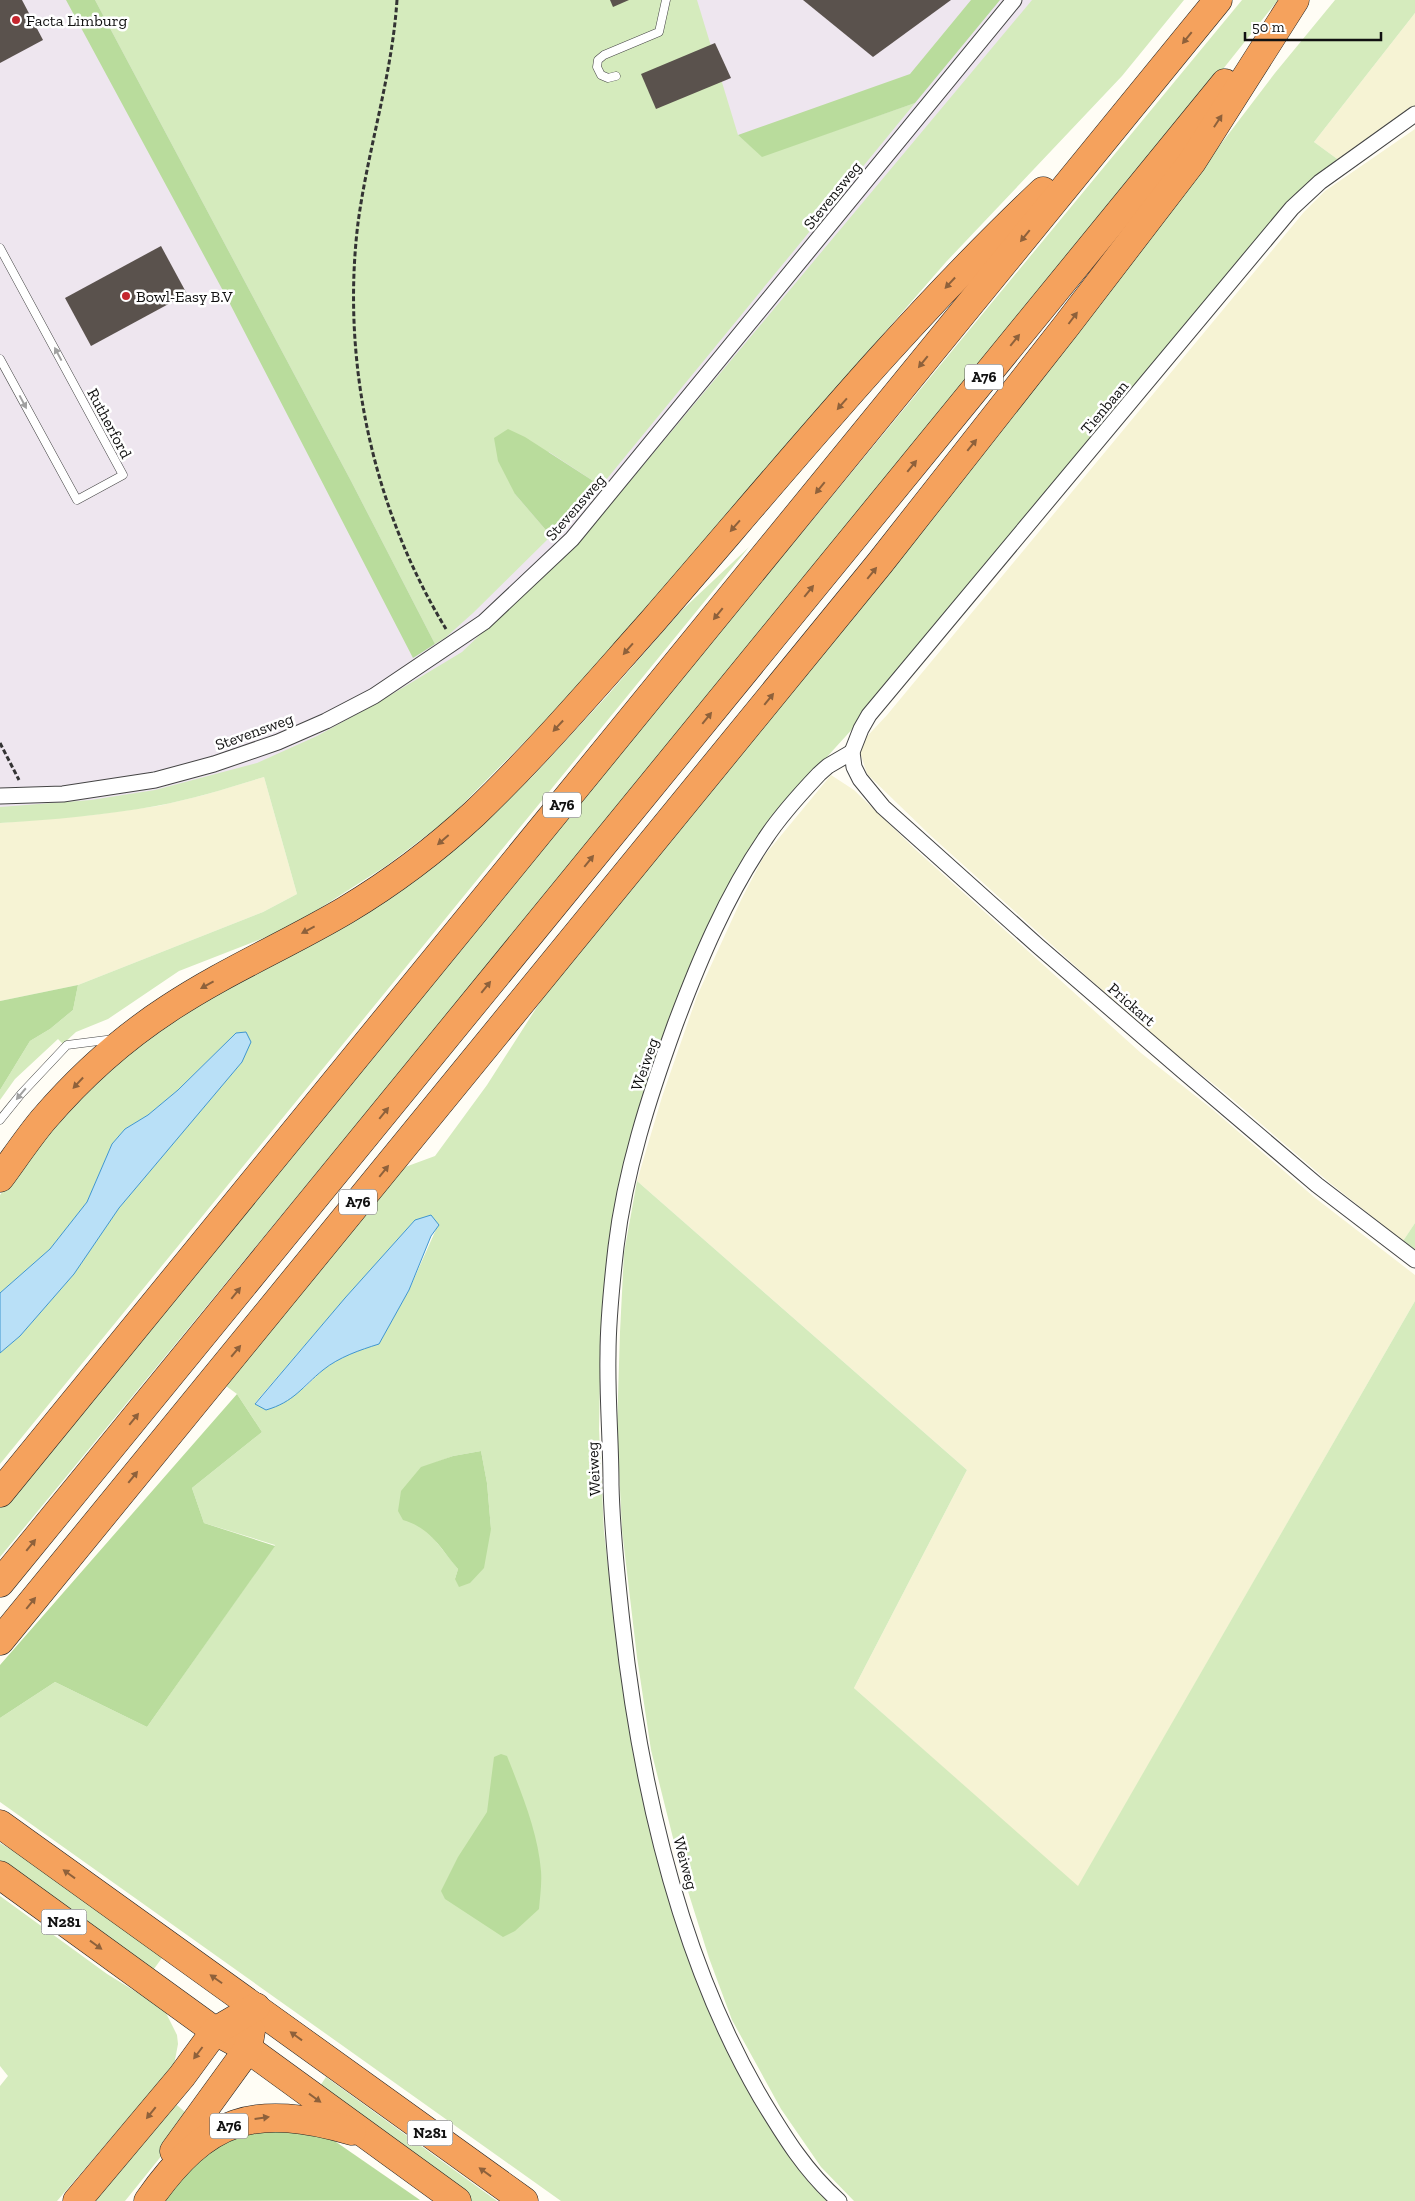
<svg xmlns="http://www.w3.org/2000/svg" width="1415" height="2201" viewBox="0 0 1415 2201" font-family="'Zilla Slab',serif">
<rect width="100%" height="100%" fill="#fffdf5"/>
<!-- industrial -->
<path fill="#eee6ef" d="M0 0H1054L538 615 279 773 0 819Z"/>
<!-- farmland -->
<g fill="#f6f3d4">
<path d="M1415 13V109L1340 161 1314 142Z"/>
<path d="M1415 129V1223L1403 1241 1330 1183 1226 1094 1154 1037 930 835 867 774 858 746 887 715 1304 212 1325 191Z"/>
<path d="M831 775 854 790 916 850 1141 1053 1212 1109 1314 1197 1415 1275V1301L1078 1887 854 1688 967 1470 637 1181 662 1097 697 996 741 900 764 856Z"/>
<path d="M264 777 297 894 263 912 78 985 0 1001V823L92 815 158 806 204 795Z"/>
</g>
<!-- green -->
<g fill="#d5ebbd" fill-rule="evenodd">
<path d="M95 0H697L738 135 762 156 915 103 601 486 549 452 515 494 551 536 473 613 445 638 435 644 351 481Z"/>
<path d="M1032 0H1184L1122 76 946 262 736 503 639 618 550 716 447 820 386 866 289 928 179 971 108 1019 76 1032 63 1044 58 1039 15 1079 0 1100V1090L30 1041 50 1029 73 1010 78 985 263 912 297 894 264 777C228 788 193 799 156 806 105 815 52 820 0 823V807L91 800 155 790 257 763 317 736 379 702 462 652 590 529Z"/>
<path d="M1242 0H1278L1145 167 0 1557V1503Z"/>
<path d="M1335 0H1415V13L1314 142 1340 161 875 704 806 780 751 847 647 1092 601 1331 599 1429 604 1532 619 1660 633 1753 662 1872 692 1964 715 2027 758 2108 806 2179 828 2201H561L0 1802V1718L55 1682 147 1727 275 1545 204 1523 192 1488 262 1432 237 1394 226 1386 397 1170 435 1156 487 1085 560 971 889 574 1015 414 1275 73ZM415 1220 438 1225 409 1290 379 1344 358 1350 336 1361 323 1370 304 1388 255 1403 345 1298ZM481 1451 487 1483 491 1529 455 1579 458 1569 430 1534 417 1524 421 1468 453 1456Z"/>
<path d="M749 547 0 1464V1353L20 1336 74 1274 119 1208 242 1062 236 1033 178 1090 148 1115 125 1129 112 1144 87 1202 50 1249 0 1293V1195L55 1121 111 1059 463 839 531 778 606 697 680 612Z"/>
<path d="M637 1181 967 1470 854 1688 1078 1886 1415 1301V2201H854L821 2167 781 2109 732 2020 709 1958 680 1866 651 1750 637 1657 622 1530 617 1429 620 1332 624 1253Z"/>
<path d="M1415 1223V1249L1403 1241Z"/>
<path d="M0 1843 62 1880 167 1951 151 1973 0 1864Z"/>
<path d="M0 1896 107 1974 164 2009 177 2035 178 2044 174 2065 57 2201H0V2086L8 2076 0 2066Z"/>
<path d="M326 2077 497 2201H465L316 2092Z"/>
<path d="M171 2100 192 2118 125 2201H86Z"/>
</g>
<!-- forest -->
<g fill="#b9dc9c">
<path d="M66 0H95L351 481 435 644 413 658 228 300Z"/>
<path d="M971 0H1000L915 103 762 157 738 135 910 74Z"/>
<path d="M508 429 525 437 601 486 580 511 551 536 515 494 498 461 494 438Z"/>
<path d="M78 985 73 1010 50 1029 30 1041 0 1090V1001Z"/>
<path d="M237 1394 262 1432 192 1488 204 1523 275 1546 147 1727 55 1682 0 1718V1665Z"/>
<path d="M481 1451 487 1483 491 1529 484 1568 470 1583 459 1587 455 1579 458 1569C440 1548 431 1528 403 1520L398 1511 401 1491 421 1467 453 1456Z"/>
<path d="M501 1754 507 1756C521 1792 538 1832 541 1871 542 1883 540 1897 539 1909L515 1931 503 1937 445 1899 441 1891 458 1857 487 1812 494 1757Z"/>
<path d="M259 2126 326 2135 420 2200 159 2201 188 2163Z"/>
</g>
<!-- water -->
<g fill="#b9e0f7" stroke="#3f96cf">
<path d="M246 1032 251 1042 242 1062 119 1208 74 1274 20 1336 0 1353V1293L50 1249 87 1202 112 1144 125 1129 148 1115 178 1090 236 1033Z"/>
<path d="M431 1215 439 1225 431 1236 409 1290 379 1344C360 1350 339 1357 323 1370 302 1387 294 1402 266 1410L255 1404 345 1298 415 1220Z"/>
</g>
<!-- building -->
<g fill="#5a524d">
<path d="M0 0H22L43 40 0 63Z"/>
<path d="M610 0H629L613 7Z"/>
<path d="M803 0H951L873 57Z"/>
<path d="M715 43 731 78 656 109 641 74Z"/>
<path d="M161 246 187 294 91 346 65 298Z"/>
</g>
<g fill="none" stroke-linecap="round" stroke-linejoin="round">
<!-- lane casing -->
<g stroke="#444" stroke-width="9">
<g id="lane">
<path d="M616 76 608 78 601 75 597 67 598 60 604 55 659 32 666 0"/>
<path d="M0 248 123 475 77 500 0 359"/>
<path d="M0 1120 21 1094 67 1045 114 1039"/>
</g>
</g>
<!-- street casing -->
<g stroke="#444" stroke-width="17">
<g id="street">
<path d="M1415 114 1320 182 1292 208 869 715 861 729 852 752 854 767 860 779 883 807 1038 946 1183 1071 1317 1185 1415 1260"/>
<path d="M0 796 63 794 155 780 214 764 278 742 326 721 374 696 484 622 572 539 1014 0"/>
<path d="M839 2201C805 2171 784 2136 761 2098 678 1956 640 1784 622 1622 617 1577 612 1531 611 1485 611 1441 607 1398 608 1354 608 1319 612 1282 616 1247 625 1171 649 1097 675 1025 699 961 726 896 765 839 780 816 800 794 819 774L828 766 852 752"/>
</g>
</g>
<!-- highway casing -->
<g stroke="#222" stroke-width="29">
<g id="highway">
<path d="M0 1178C14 1159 28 1138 43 1120 79 1078 122 1039 168 1009 225 971 287 945 346 910 391 883 435 850 474 814 537 754 594 687 652 622 779 476 902 324 1043 191"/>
<path d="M0 1493 1218 0"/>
<path d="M0 1583 1225 83"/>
<path d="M0 1641 880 563 1067 325 1192 162 1295 0"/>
<path d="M0 1824 524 2201"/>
<path d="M0 1875 215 2031 248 2049 457 2201"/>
<path d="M174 2151 248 2049 251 2031"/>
<path d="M77 2201 182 2076 215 2031 256 2007"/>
<path d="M148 2201C207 2117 254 2103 352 2131"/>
</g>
</g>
<!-- path -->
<g stroke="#333" stroke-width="3" stroke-dasharray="5 2.5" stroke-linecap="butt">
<path d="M397 0C392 76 368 148 358 223 341 362 373 509 446 629"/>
<path d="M0 743 19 780"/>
</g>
<!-- lane -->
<use href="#lane" stroke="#fff" stroke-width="8"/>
<!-- street -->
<use href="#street" stroke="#fff" stroke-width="15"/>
<!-- highway -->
<use href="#highway" stroke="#f5a25d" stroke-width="28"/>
</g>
<!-- one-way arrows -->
<defs><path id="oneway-solid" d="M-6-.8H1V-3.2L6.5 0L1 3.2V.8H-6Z" transform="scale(1.25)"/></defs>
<g fill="#8e613b">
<use href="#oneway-solid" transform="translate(1187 38) rotate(129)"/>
<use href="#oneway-solid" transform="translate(1218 121) rotate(-57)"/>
<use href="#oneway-solid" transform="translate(1025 236) rotate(129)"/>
<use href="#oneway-solid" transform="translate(950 283) rotate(133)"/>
<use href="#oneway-solid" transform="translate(1073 318) rotate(-53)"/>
<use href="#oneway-solid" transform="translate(1015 340) rotate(-51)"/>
<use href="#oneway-solid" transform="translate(923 362) rotate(129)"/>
<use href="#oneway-solid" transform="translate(842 404) rotate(131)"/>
<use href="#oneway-solid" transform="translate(972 445) rotate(-51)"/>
<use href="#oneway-solid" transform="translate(912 466) rotate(-51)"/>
<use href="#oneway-solid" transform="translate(820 488) rotate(129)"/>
<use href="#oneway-solid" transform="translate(735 526) rotate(131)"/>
<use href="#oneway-solid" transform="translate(872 573) rotate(-51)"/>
<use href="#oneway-solid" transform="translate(809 591) rotate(-51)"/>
<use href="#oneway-solid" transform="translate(718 614) rotate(129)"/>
<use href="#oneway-solid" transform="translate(628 649) rotate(131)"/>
<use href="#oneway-solid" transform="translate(769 699) rotate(-51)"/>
<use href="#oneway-solid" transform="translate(707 718) rotate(-51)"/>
<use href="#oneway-solid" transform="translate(558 726) rotate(133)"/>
<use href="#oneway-solid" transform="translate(443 840) rotate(139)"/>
<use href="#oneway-solid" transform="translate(589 861) rotate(-51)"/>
<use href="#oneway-solid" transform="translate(308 930) rotate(152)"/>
<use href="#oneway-solid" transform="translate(207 985) rotate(151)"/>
<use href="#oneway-solid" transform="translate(486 987) rotate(-51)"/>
<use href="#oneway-solid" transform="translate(78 1083) rotate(133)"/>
<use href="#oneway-solid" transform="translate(384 1113) rotate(-51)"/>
<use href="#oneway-solid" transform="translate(384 1171) rotate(-51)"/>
<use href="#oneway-solid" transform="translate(236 1293) rotate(-51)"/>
<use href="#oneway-solid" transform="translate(236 1351) rotate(-50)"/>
<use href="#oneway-solid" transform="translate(134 1419) rotate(-51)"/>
<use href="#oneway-solid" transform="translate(133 1477) rotate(-51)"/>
<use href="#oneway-solid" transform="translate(31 1545) rotate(-51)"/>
<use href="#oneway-solid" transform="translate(31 1603) rotate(-51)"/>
<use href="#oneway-solid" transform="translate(69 1874) rotate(-144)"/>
<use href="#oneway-solid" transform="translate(96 1945) rotate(36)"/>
<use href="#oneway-solid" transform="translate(216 1979) rotate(-145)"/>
<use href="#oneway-solid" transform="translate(296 2036) rotate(-144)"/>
<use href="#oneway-solid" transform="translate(198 2053) rotate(127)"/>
<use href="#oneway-solid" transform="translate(315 2098) rotate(36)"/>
<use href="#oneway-solid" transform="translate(151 2113) rotate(129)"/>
<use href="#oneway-solid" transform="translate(262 2118) rotate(-8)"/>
<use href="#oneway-solid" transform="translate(485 2172) rotate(-144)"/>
</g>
<g fill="#a0a0a0">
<use href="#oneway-solid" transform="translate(58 354) rotate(-118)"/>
<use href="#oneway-solid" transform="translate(23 402) rotate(62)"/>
<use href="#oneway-solid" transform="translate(21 1094) rotate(130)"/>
</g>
<!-- markers -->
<g fill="#c4262e" stroke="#fff" stroke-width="2">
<circle cx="16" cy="20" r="5"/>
<circle cx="126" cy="296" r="5"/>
</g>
<g text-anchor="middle" stroke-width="5" stroke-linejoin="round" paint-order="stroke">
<!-- shield labels -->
<g fill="#fff" stroke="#585858" stroke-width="1">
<rect x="965" y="364.5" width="38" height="25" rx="4"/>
<rect x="543" y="792.5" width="38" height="25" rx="4"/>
<rect x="339" y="1189.5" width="38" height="25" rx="4"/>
<rect x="41.5" y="1909.5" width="45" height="25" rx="4"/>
<rect x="210" y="2113.5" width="38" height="25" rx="4"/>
<rect x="407.5" y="2120.5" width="45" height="25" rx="4"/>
</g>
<g font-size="15" font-weight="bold" fill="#111">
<text x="984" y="382">A76</text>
<text x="562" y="810">A76</text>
<text x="358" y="1207">A76</text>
<text x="64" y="1927">N281</text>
<text x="229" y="2131">A76</text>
<text x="430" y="2138">N281</text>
</g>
<!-- poi labels -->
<g font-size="16" fill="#111" stroke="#fff" text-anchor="start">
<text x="26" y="26">Facta Limburg</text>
<text x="136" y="302">Bowl-Easy B.V</text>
</g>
<!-- street labels -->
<g font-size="16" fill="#111" stroke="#fff">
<text transform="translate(832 195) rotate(-51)" y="6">Stevensweg</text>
<text transform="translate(1104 407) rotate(-50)" y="6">Tienbaan</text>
<text transform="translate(110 423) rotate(62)" y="6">Rutherford</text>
<text transform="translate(575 507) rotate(-49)" y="6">Stevensweg</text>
<text transform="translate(254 731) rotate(-20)" y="6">Stevensweg</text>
<text transform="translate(1132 1004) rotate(41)" y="6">Prickart</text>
<text transform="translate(644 1064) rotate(-71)" y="6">Weiweg</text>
<text transform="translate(593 1469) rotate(-93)" y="6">Weiweg</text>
<text transform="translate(686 1863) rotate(75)" y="6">Weiweg</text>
</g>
</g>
<!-- scale -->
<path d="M1245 32v8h136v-8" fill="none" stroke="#111111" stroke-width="2.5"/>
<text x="1252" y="32" font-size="15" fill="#111111" stroke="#ffffff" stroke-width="4" paint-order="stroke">50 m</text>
</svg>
